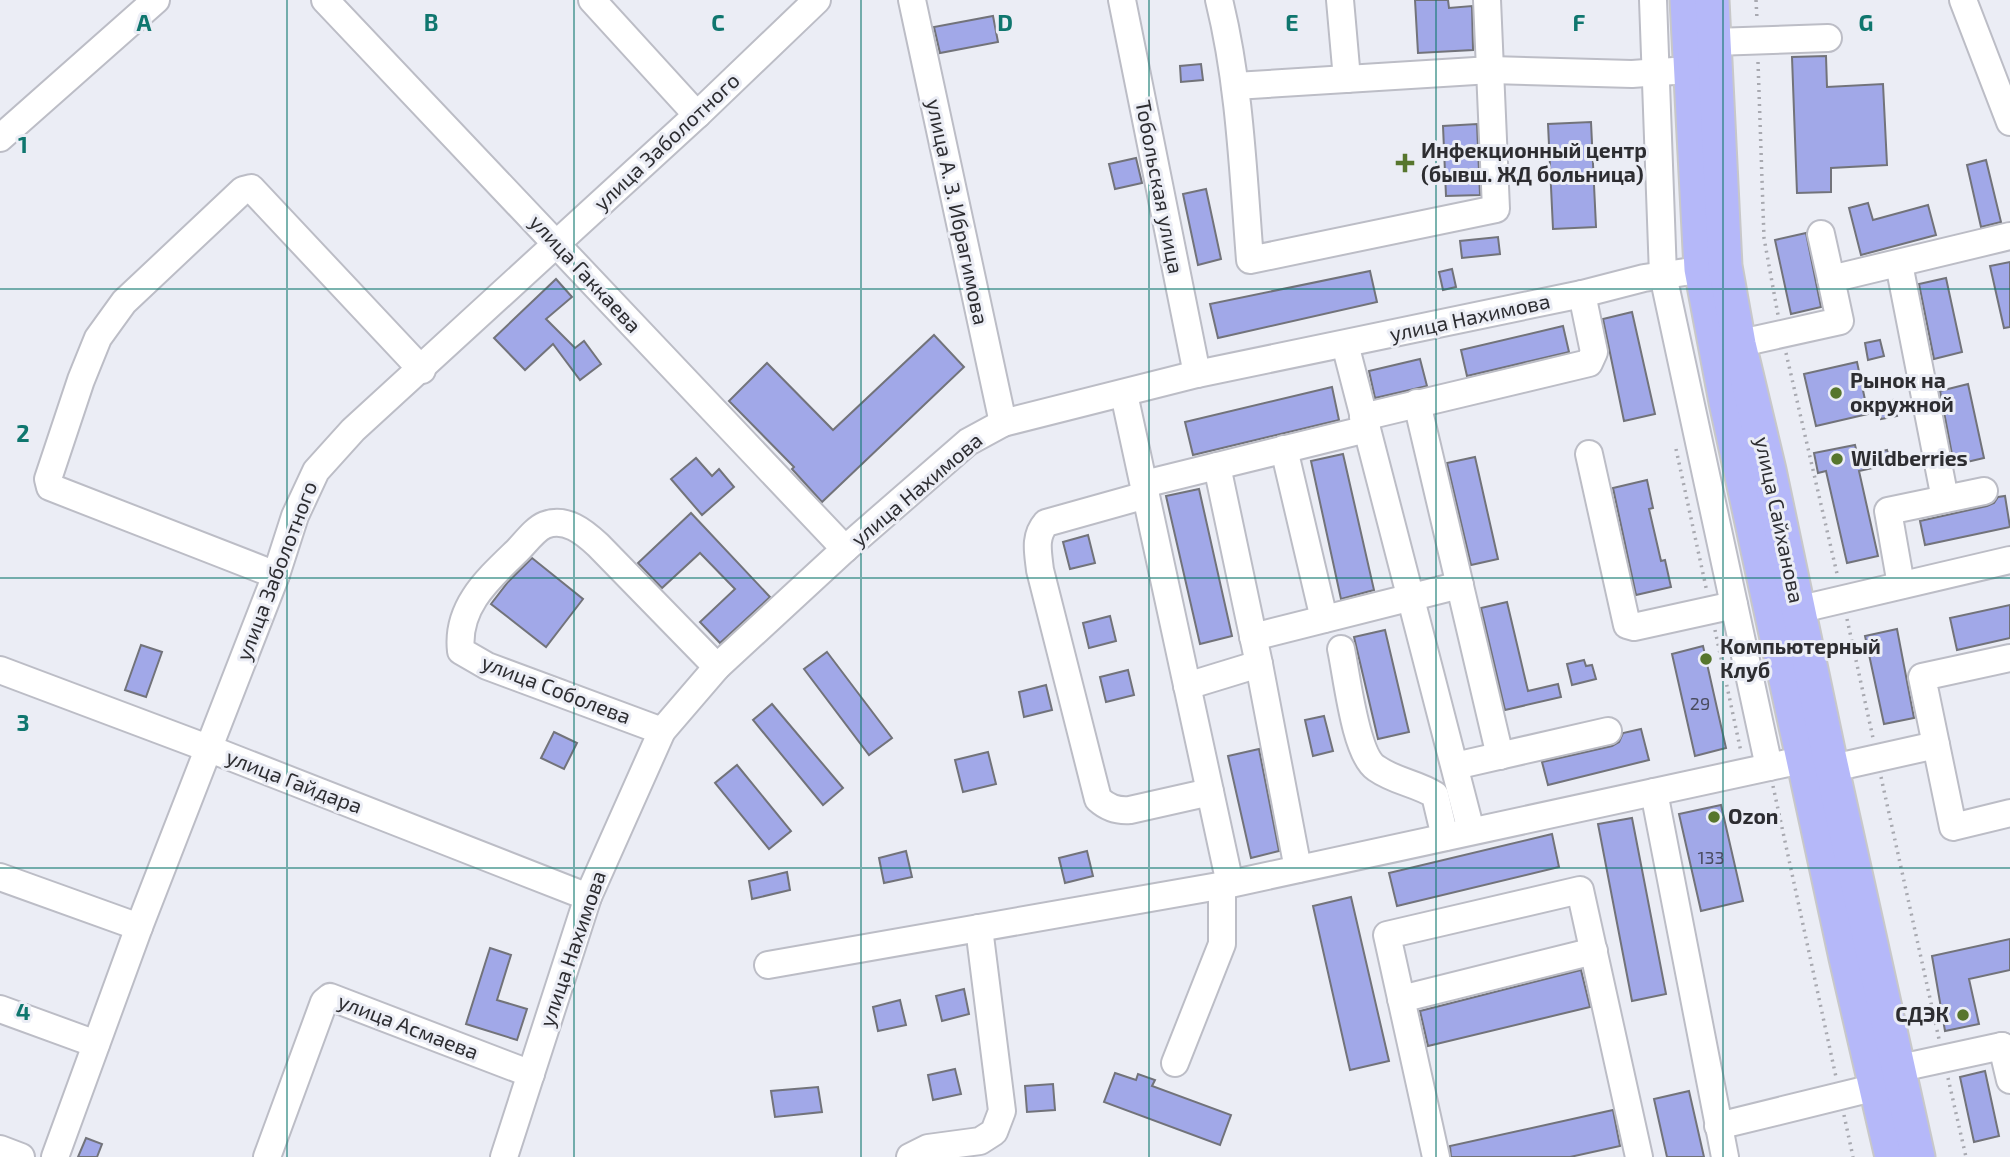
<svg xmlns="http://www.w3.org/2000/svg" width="2010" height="1157" viewBox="0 0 2010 1157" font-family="'Exo 2',sans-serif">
<rect width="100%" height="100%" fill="#ebedf5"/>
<!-- building -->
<g fill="#a1a8e8" stroke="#72737a" stroke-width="2">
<path d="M1415 0H1448L1449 8 1472 6 1473 50 1418 53Z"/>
<path d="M993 16 998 42 940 53 934 27Z"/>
<path d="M1826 56 1827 87 1883 84 1887 165 1831 168V192L1797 193 1792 57Z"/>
<path d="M1201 64 1203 80 1181 82 1180 66Z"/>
<path d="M1591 122 1596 227 1553 229 1548 124Z"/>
<path d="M1477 124 1480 195 1446 196 1443 126Z"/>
<path d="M1136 158 1142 183 1115 189 1109 164Z"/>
<path d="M1986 160 2001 222 1981 227 1967 165Z"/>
<path d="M1206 189 1221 259 1198 265 1183 194Z"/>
<path d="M1868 203 1873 220 1928 205 1936 235 1861 255 1849 208Z"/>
<path d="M1806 233 1821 307 1791 314 1775 240Z"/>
<path d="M1498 237 1500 254 1462 258 1460 241Z"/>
<path d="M2010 262V327L2004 328 1990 266Z"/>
<path d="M1452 269 1456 287 1443 290 1439 272Z"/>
<path d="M1370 271 1377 302 1218 338 1210 304Z"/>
<path d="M1946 278 1962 352 1934 359 1919 284Z"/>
<path d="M556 279 572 297 546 319 575 348 584 341 601 364 580 380 553 344 525 370 494 338Z"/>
<path d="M1632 312 1655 414 1624 421 1603 319Z"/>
<path d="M1563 326 1569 352 1467 376 1461 350Z"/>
<path d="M934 335 964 367 822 502 792 469 794 467 729 401 767 363 833 430Z"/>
<path d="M1880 340 1884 356 1868 360 1865 343Z"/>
<path d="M1420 359 1427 386 1375 398 1369 371Z"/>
<path d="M1857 362 1868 414 1816 426 1804 374Z"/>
<path d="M1968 384 1984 458 1954 465 1940 391Z"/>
<path d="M1332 387 1339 420 1193 455 1185 422Z"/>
<path d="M1893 400 1897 416 1881 419 1878 403Z"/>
<path d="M1855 445 1858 457 1887 450 1891 464 1859 471 1878 556 1847 563 1826 471 1818 473 1814 453Z"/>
<path d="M1343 454 1374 590 1341 599 1311 461Z"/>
<path d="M1475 457 1498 559 1471 565 1447 463Z"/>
<path d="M696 458 712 476 719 469 734 487 702 515 671 479Z"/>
<path d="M1647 480 1653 508 1649 509 1661 561 1665 560 1671 587 1636 595 1613 488Z"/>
<path d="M1199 489 1232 636 1200 644 1166 496Z"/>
<path d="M2005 496 2010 527 1925 545 1920 521 1987 506 1994 503 1998 497Z"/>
<path d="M691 513 770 597 720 643 700 622 735 589 700 553 662 588 638 563Z"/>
<path d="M1088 535 1095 563 1070 569 1063 542Z"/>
<path d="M532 558 583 599 546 647 491 604 508 582Z"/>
<path d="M1507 602 1528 691 1558 684 1561 697 1505 710 1481 608Z"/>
<path d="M2010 605V638L1957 650 1950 618Z"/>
<path d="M1110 616 1116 641 1089 648 1083 623Z"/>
<path d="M1897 629 1914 718 1884 724 1865 636Z"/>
<path d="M1385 630 1409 732 1378 739 1354 637Z"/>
<path d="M141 645 162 652 146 697 125 690Z"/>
<path d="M1703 646 1726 748 1695 756 1672 654Z"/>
<path d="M827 652 892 738 869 755 804 669Z"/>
<path d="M1584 660 1586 666 1592 665 1596 679 1572 685 1567 664Z"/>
<path d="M1128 670 1134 695 1106 702 1100 677Z"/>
<path d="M1046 685 1052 710 1024 717 1019 692Z"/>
<path d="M772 704 843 788 823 805 753 720Z"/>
<path d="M1324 716 1333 751 1313 756 1305 720Z"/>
<path d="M1641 729 1649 760 1548 785 1542 762 1612 746 1619 742 1623 733Z"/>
<path d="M554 732 577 743 564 769 541 758Z"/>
<path d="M1259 749 1279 851 1251 858 1228 756Z"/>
<path d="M988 752 996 784 963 792 955 760Z"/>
<path d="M737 765 791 831 769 849 715 783Z"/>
<path d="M1721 805 1743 901 1701 911 1679 814Z"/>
<path d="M1632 818 1666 994 1632 1001 1598 824Z"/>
<path d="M1552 834 1559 867 1397 906 1389 873Z"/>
<path d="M906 851 912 877 884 883 879 858Z"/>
<path d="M1087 851 1093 876 1065 883 1059 858Z"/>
<path d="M787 872 790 890 752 899 749 881Z"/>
<path d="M1351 897 1389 1061 1350 1070 1313 906Z"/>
<path d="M2010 939V970L1969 979 1979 1024 1945 1031 1932 956Z"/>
<path d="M490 948 511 955 497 1000 527 1009 517 1040 466 1024Z"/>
<path d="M1581 970 1590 1007 1428 1046 1420 1011Z"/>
<path d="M964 989 969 1014 942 1021 936 996Z"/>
<path d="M900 1000 906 1025 878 1031 873 1007Z"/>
<path d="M955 1069 961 1094 933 1100 928 1075Z"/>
<path d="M1985 1071 1999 1136 1974 1142 1960 1077Z"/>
<path d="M1115 1073 1136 1080 1138 1074 1155 1080 1152 1086 1231 1115 1220 1145 1104 1102Z"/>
<path d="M1053 1084 1055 1110 1027 1112 1025 1086Z"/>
<path d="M818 1087 822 1112 775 1117 771 1091Z"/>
<path d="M1689 1091 1704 1157H1667L1654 1099Z"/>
<path d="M1613 1110 1620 1146 1570 1157H1451L1450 1146Z"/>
<path d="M86 1138 102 1144 97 1157H78Z"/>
</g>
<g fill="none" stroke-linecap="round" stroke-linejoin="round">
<!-- minor casing -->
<g stroke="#bcbdc6" stroke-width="30">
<g id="minor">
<path d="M325 0 845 549"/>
<path d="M592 0 697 115"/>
<path d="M912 0 1003 423"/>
<path d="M1122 0 1197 374"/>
<path d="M1219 0C1240 85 1243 173 1250 260L1496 209 1487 0"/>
<path d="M1340 0 1347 79"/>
<path d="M1653 0 1663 275 1769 767"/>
<path d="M1963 0 2010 122"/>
<path d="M1714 42 1828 38"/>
<path d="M1235 86 1491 70 1632 74 1674 71"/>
<path d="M0 138 156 0"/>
<path d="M1821 234 1831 279"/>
<path d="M1899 264 1945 499"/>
<path d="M1345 344 1471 831"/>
<path d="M1723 347 1840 321 1831 279 2010 236"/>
<path d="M1124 394 1230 884"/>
<path d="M1417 403 1500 756"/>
<path d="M1363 417 1589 363 1594 352 1582 294"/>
<path d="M1284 449 1324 619"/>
<path d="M1589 454 1627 625 1634 627 1734 605"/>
<path d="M1217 466 1367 429"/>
<path d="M1144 484 1217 466 1259 664 1298 869"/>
<path d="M1146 495 1046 523C1034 537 1038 552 1040 570L1098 799C1108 808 1117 811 1130 810L1210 792"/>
<path d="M276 575 50 487 48 479 81 380 98 338 124 302 243 190 251 188 422 370"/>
<path d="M1901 585 1888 511 1984 491"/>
<path d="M1780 614 2010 560"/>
<path d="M1253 637 1460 585"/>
<path d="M1341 649C1347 676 1355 754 1376 768 1396 782 1416 783 1435 795L1445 837"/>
<path d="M2010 658 1922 677 1953 827 2010 813"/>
<path d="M0 670 210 749 588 897"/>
<path d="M1187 686 1259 664"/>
<path d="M662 731 487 666 461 651C456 607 488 579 517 551 525 543 535 529 545 525 566 517 584 532 598 545L717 667"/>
<path d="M1455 766 1608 731"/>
<path d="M1815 772 1936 745"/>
<path d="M1654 792 1725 1157"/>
<path d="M0 877 139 927"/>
<path d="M768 965 1230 884 1820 756"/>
<path d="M1401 999 1594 951"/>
<path d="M0 1009 96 1044"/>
<path d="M2002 1046 2010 1080"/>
<path d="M1175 1063 1222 944V885"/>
<path d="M1882 1072 2002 1046 2010 1050"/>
<path d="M1718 1126 1893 1083"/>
<path d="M0 1149 21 1157"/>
<path d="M55 1157 139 927 276 575 295 516 316 471 353 430 697 115 817 0"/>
<path d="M267 1157 324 1002 330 997 531 1074"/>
<path d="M504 1157 588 897 662 731 717 667 845 549 968 442 1003 423 1197 374 1582 294 1644 278 1720 267"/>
<path d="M910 1157 928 1148 980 1141 994 1132 1002 1111 979 928"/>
<path d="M1436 1157 1387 935 1580 890 1639 1157"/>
</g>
</g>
<!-- major casing -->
<g stroke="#c8c8c9" stroke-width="37">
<g id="major">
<path d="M1687 0 1701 269 1726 402 1846 958 1892 1157"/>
<path d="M1712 0 1725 266 1739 344 1769 470 1829 755 1918 1157"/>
</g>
</g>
<!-- path -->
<g stroke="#a8a9b0" stroke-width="3.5" stroke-dasharray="2 5" stroke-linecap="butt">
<path d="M1756 0 1757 19"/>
<path d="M1758 62 1764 238 1778 315"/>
<path d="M1786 353 1838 578"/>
<path d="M1676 449 1707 592"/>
<path d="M1847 619 1873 738"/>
<path d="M1715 630 1741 752"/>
<path d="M1881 777 1939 1039"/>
<path d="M1773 786 1836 1077"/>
<path d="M1948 1078 1966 1157"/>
<path d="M1844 1115 1853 1157"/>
</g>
<!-- minor -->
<use href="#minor" stroke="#fff" stroke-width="26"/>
<!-- major -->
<use href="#major" stroke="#b5b8f9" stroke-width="33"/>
</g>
<!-- grid -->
<path fill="none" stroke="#0f766e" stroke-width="2" stroke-opacity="0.55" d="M287 0V1157M574 0V1157M861 0V1157M1149 0V1157M1436 0V1157M1723 0V1157M0 289H2010M0 578H2010M0 868H2010"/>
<!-- markers -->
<g fill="#57762d" stroke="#ebedf5" stroke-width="2.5">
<path d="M1401.5 152.5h7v7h7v7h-7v7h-7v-7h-7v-7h7z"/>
<circle cx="1836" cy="393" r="7"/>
<circle cx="1837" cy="459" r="7"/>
<circle cx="1706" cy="659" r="7"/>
<circle cx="1714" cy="817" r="7"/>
<circle cx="1963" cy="1015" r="7"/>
</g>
<g text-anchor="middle" stroke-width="6" stroke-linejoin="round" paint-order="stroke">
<!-- number labels -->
<g font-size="18" fill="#4a4c5f">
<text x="1700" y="710">29</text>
<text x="1711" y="864">133</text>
</g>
<!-- street labels -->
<g font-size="21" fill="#2d2d31" stroke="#ebedf5">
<text transform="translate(667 142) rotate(-43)" y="7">улица Заболотного</text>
<text transform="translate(1159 187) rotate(79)" y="7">Тобольская улица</text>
<text transform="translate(957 212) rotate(78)" y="7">улица А. З. Ибрагимова</text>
<text transform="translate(585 274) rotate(47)" y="7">улица Гаккаева</text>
<text transform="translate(1470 318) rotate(-12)" y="7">улица Нахимова</text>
<text transform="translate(917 490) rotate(-40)" y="7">улица Нахимова</text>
<text transform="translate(1779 520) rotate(78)" y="7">улица Сайханова</text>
<text transform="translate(277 571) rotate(-69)" y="7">улица Заболотного</text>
<text transform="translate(556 690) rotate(21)" y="7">улица Соболева</text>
<text transform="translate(294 782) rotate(21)" y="7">улица Гайдара</text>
<text transform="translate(573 949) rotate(-71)" y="7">улица Нахимова</text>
<text transform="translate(408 1027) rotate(21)" y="7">улица Асмаева</text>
</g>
<!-- poi labels -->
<g font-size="21" font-weight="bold" fill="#2d2d31" stroke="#ebedf5" text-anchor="start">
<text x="1421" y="158">Инфекционный центр<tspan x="1421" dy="24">(бывш. ЖД больница)</tspan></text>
<text x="1850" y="388">Рынок на<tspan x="1850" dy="24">окружной</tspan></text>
<text x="1851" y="466">Wildberries</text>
<text x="1720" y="654">Компьютерный<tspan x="1720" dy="24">Клуб</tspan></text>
<text x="1728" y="824">Ozon</text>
<text x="1949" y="1022" text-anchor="end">СДЭК</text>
</g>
</g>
<g font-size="23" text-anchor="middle" font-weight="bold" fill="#0f766e" stroke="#ebedf5" stroke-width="6" stroke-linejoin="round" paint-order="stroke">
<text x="144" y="31">A</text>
<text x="431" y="31">B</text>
<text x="718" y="31">C</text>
<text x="1005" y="31">D</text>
<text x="1292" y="31">E</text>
<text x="1579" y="31">F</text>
<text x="1866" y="31">G</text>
<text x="23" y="153">1</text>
<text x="23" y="442">2</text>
<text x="23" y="731">3</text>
<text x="23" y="1020">4</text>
</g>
</svg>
